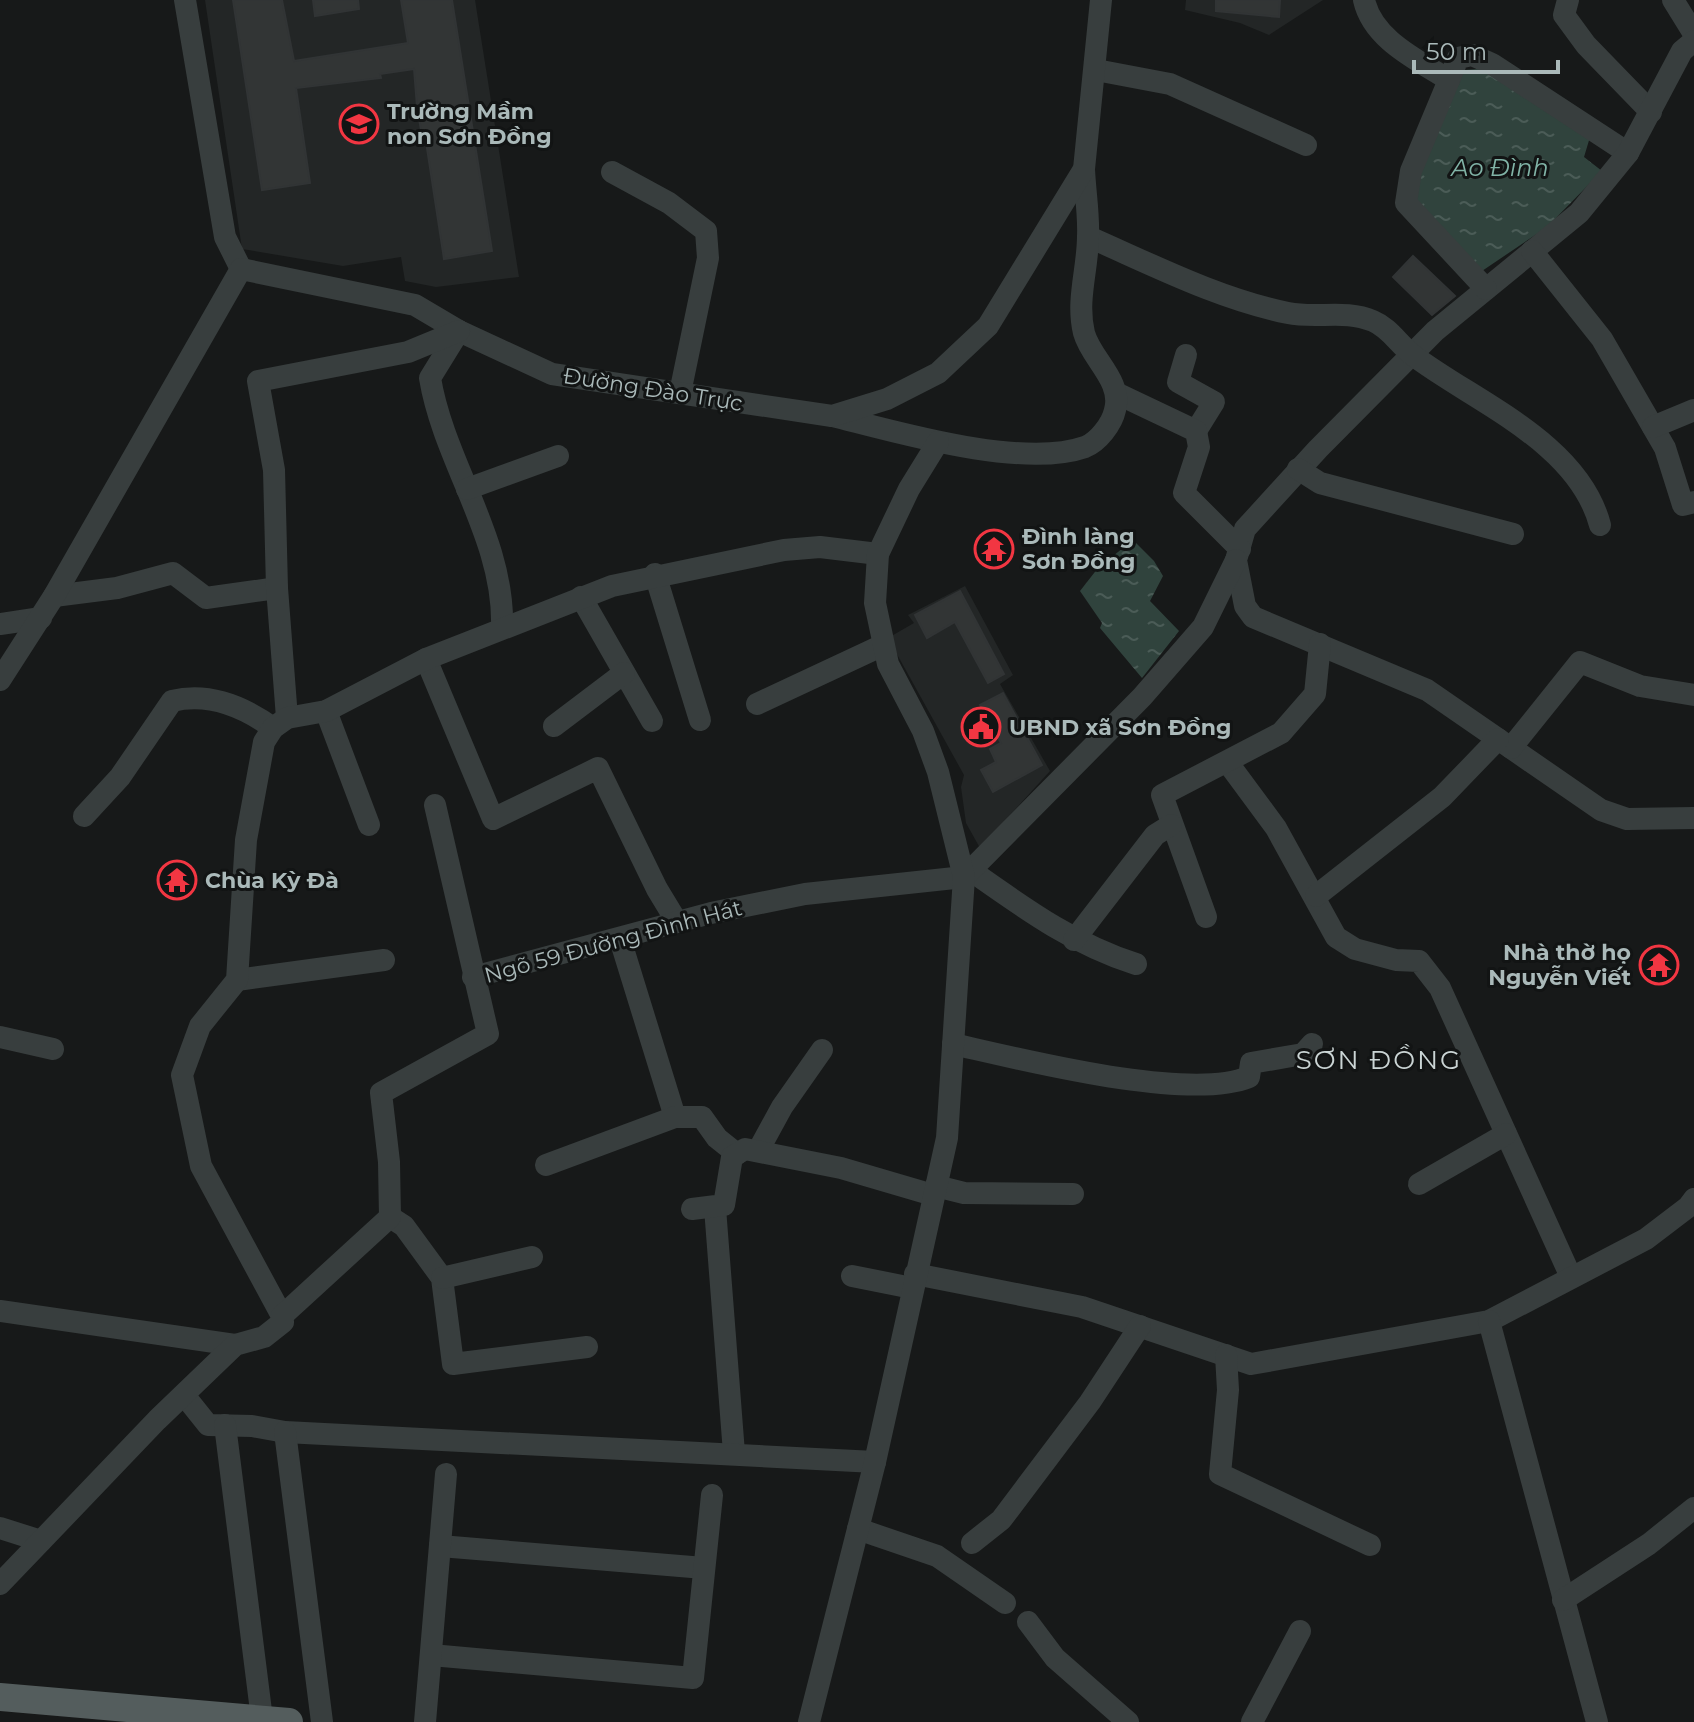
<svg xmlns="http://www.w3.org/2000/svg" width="1694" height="1722" viewBox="0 0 1694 1722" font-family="Montserrat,sans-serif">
<defs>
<pattern id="water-ripples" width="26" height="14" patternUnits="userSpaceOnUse" patternTransform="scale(2)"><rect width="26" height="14" fill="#30433d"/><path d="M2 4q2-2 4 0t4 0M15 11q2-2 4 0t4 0" fill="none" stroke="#4b5c57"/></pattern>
</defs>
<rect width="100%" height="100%" fill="#171919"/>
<!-- built -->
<g fill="#232626">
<path d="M205 0H475L519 277 436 287 405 281 401 257 343 266 242 249Z"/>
<path d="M1186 0H1323L1269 35 1240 23 1185 10Z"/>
<path d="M965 586 1013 675 1000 684 1050 771 980 848 966 823 961 787 964 775 888 638 914 623 908 615Z"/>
</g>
<!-- water -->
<g fill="url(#water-ripples)">
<path d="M1478 69 1492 73 1590 137 1584 157 1602 171 1547 227 1482 271 1414 204 1424 154 1464 70Z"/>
<path d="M1133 540 1154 561 1163 576 1150 601 1179 631 1142 678 1100 628 1102 623 1080 591 1098 568Z"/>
</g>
<!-- building -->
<g fill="#323535" stroke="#313435" stroke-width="2">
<path d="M233 0H282L294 61 408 43 401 0H452L492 251 444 259 425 135 422 136 417 107 414 69 380 74 381 78 296 88 310 183 262 190Z"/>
<path d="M313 0H358L359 9 315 16Z"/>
<path d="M1216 0H1280L1279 17 1216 11Z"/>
<path d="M1413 256 1455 296 1432 315 1393 277Z"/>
<path d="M960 591 1004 674 988 683 955 622 927 638 915 615Z"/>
<path d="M1003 693 1042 765 993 792 981 770 996 762 990 749 1001 743 980 705Z"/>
</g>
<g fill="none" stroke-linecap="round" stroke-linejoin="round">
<!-- minor -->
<g stroke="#383e3e" stroke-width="22">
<path d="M185 0 225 237 241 269"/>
<path d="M1364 0C1373 40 1418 60 1449 80L1458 58 1472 55 1492 64 1628 153"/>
<path d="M1568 0 1564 15 1586 45 1651 112"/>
<path d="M1673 0 1694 34"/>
<path d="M1694 41 1682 51 1628 153 1579 213 1435 331 1318 449 1245 529 1236 560 1245 606 1253 617 1427 690 1601 810 1627 819 1694 818"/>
<path d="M1096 70 1170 84 1306 145"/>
<path d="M1449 80 1411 171 1406 203 1486 289"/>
<path d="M612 172 669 203 706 231 708 258 680 393"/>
<path d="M1089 237C1153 265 1219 299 1288 313 1317 319 1345 309 1373 321 1390 328 1399 345 1414 356 1475 402 1578 442 1600 525"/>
<path d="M1532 251 1602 339 1665 448 1683 505 1694 502"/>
<path d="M459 331 430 378C444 463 505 539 502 628"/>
<path d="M1186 355 1178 382 1214 402 1196 431"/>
<path d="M1116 393 1196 431 1199 447 1184 493 1240 549"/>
<path d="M833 416C897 432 1022 469 1085 447 1098 442 1112 424 1115 410 1123 381 1091 359 1084 333 1076 300 1088 269 1088 236 1089 214 1085 192 1084 169"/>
<path d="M1653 427 1694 410"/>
<path d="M1298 469 1320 483 1513 534"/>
<path d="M467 489 558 456"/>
<path d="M655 574 700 720"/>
<path d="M54 596 117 588 173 573 206 598 277 588"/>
<path d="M581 597 652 721"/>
<path d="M0 624 41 618"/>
<path d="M426 659 493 819 598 768 657 889 677 922"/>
<path d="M0 680 54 596 241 269 415 305 459 331 552 374 832 416 887 399 938 373 988 326 1084 169 1101 0"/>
<path d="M757 704 881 646"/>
<path d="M326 711 369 825"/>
<path d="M287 718 277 588 274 470 258 381 408 352 459 331"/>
<path d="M554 726 624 673"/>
<path d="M1511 748 1580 662 1640 686 1694 695"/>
<path d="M1228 763 1276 828 1336 937 1355 949 1396 960 1419 961 1440 988 1571 1277"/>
<path d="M84 816 120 777 172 701C209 692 244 707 273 728"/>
<path d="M970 870C1024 908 1073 944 1136 964"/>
<path d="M964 877 1142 697 1203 627 1236 560"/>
<path d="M1316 896 1442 797 1498 739"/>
<path d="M1206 917 1162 795 1281 733 1315 694 1320 644"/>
<path d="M620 939 675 1117"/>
<path d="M1074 940 1155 835 1171 825"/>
<path d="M473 977 711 913 805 894 964 877"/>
<path d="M237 980 384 960"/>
<path d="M0 1037 53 1049"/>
<path d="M953 1044C1020 1059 1188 1102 1249 1077L1251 1063 1303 1054 1312 1044"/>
<path d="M758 1151 782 1107 822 1050"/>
<path d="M546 1165 675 1117H702L717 1138 737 1154"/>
<path d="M1419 1184 1506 1134"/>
<path d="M936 1186 964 1193 1073 1194"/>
<path d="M715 1208 734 1453"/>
<path d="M692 1209 724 1205 732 1157 745 1149 841 1168 933 1195"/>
<path d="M390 1217 404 1226 442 1278 453 1364 587 1347"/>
<path d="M915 1274 1082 1307 1251 1364 1489 1321 1646 1239 1688 1207 1694 1199"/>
<path d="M852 1276 912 1288"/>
<path d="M442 1278 532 1257"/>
<path d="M0 1311 235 1345"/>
<path d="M282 1316 201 1166 182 1075 200 1026 237 980 246 840 264 742 273 728 287 718 326 711 426 659 612 586 784 550 820 547 878 554"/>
<path d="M1489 1321 1597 1722"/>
<path d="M1226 1355 1228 1390 1220 1474 1370 1545"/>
<path d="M184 1395 208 1425 252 1426 285 1432 875 1462"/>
<path d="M225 1425 262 1719"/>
<path d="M285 1432 322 1722"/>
<path d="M0 1528 41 1541"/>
<path d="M858 1529 937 1556 1005 1603"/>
<path d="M972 1543 1001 1520 1090 1402 1140 1326"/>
<path d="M440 1546 704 1568"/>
<path d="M0 1584 157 1420 235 1345 264 1337 283 1322 282 1316 390 1217 389 1162 381 1093 488 1034 435 805"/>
<path d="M1563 1600 1649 1544 1694 1508"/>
<path d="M1028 1622 1055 1658 1128 1722"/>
<path d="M431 1655 693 1678 712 1495"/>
<path d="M425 1722 446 1474"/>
<path d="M809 1722 875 1462 947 1138 964 877 938 772 923 731 888 664 875 603 878 554 909 489 938 442"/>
<path d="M1252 1722 1300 1631"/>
</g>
<!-- major -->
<path stroke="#545d5d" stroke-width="28" d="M0 1697 289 1722"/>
</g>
<!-- icons -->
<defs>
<g id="school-ring" transform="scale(2)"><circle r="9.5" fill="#121414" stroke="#f23642" stroke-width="1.5"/><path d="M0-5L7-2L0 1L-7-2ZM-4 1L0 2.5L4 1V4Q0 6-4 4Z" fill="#f23642"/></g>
<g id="temple-ring" transform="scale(2)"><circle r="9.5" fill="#121414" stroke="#f23642" stroke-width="1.5"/><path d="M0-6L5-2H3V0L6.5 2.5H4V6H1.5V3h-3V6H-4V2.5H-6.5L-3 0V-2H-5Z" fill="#f23642"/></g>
<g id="civic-ring" transform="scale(2)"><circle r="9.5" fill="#121414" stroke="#f23642" stroke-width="1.5"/><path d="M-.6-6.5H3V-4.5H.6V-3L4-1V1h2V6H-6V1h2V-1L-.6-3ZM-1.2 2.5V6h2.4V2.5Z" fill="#f23642"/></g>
</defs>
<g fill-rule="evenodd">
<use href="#school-ring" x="359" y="124"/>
<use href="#temple-ring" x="994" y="549"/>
<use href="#civic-ring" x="981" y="727"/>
<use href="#temple-ring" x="177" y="880"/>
<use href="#temple-ring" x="1659" y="965"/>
</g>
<g text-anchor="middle" stroke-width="6" stroke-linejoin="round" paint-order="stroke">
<!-- poi labels -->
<g font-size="22" font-weight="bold" fill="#aab9b9" stroke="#121414" text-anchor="start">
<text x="387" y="119">Trường Mầm<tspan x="387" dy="25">non Sơn Đồng</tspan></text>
<text x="1022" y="544">Đình làng<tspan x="1022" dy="25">Sơn Đồng</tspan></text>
<text x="1009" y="735">UBND xã Sơn Đồng</text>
<text x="205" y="888">Chùa Kỳ Đà</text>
<text x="1631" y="960" text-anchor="end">Nhà thờ họ<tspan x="1631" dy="25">Nguyễn Viết</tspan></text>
</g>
<!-- street labels -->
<g font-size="22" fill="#aab9b9" stroke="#121414">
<text transform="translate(653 389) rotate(9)" y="8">Đường Đào Trực</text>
<text transform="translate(613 941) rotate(-15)" y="8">Ngõ 59 Đường Đình Hát</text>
</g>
<!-- water labels -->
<g font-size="24" font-style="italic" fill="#81b4a7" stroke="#121414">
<text x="1500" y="176">Ao Đình</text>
</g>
<!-- quarter labels -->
<g font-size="26" letter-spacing="2" fill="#cbd5d5" stroke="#121414">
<text x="1379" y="1069">SƠN ĐỒNG</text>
</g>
</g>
<!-- scale -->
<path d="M1414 60v12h144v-12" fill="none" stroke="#aab9b9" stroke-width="4"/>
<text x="1426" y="60" font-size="24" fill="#aab9b9" stroke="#121414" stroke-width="6" paint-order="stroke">50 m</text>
</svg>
